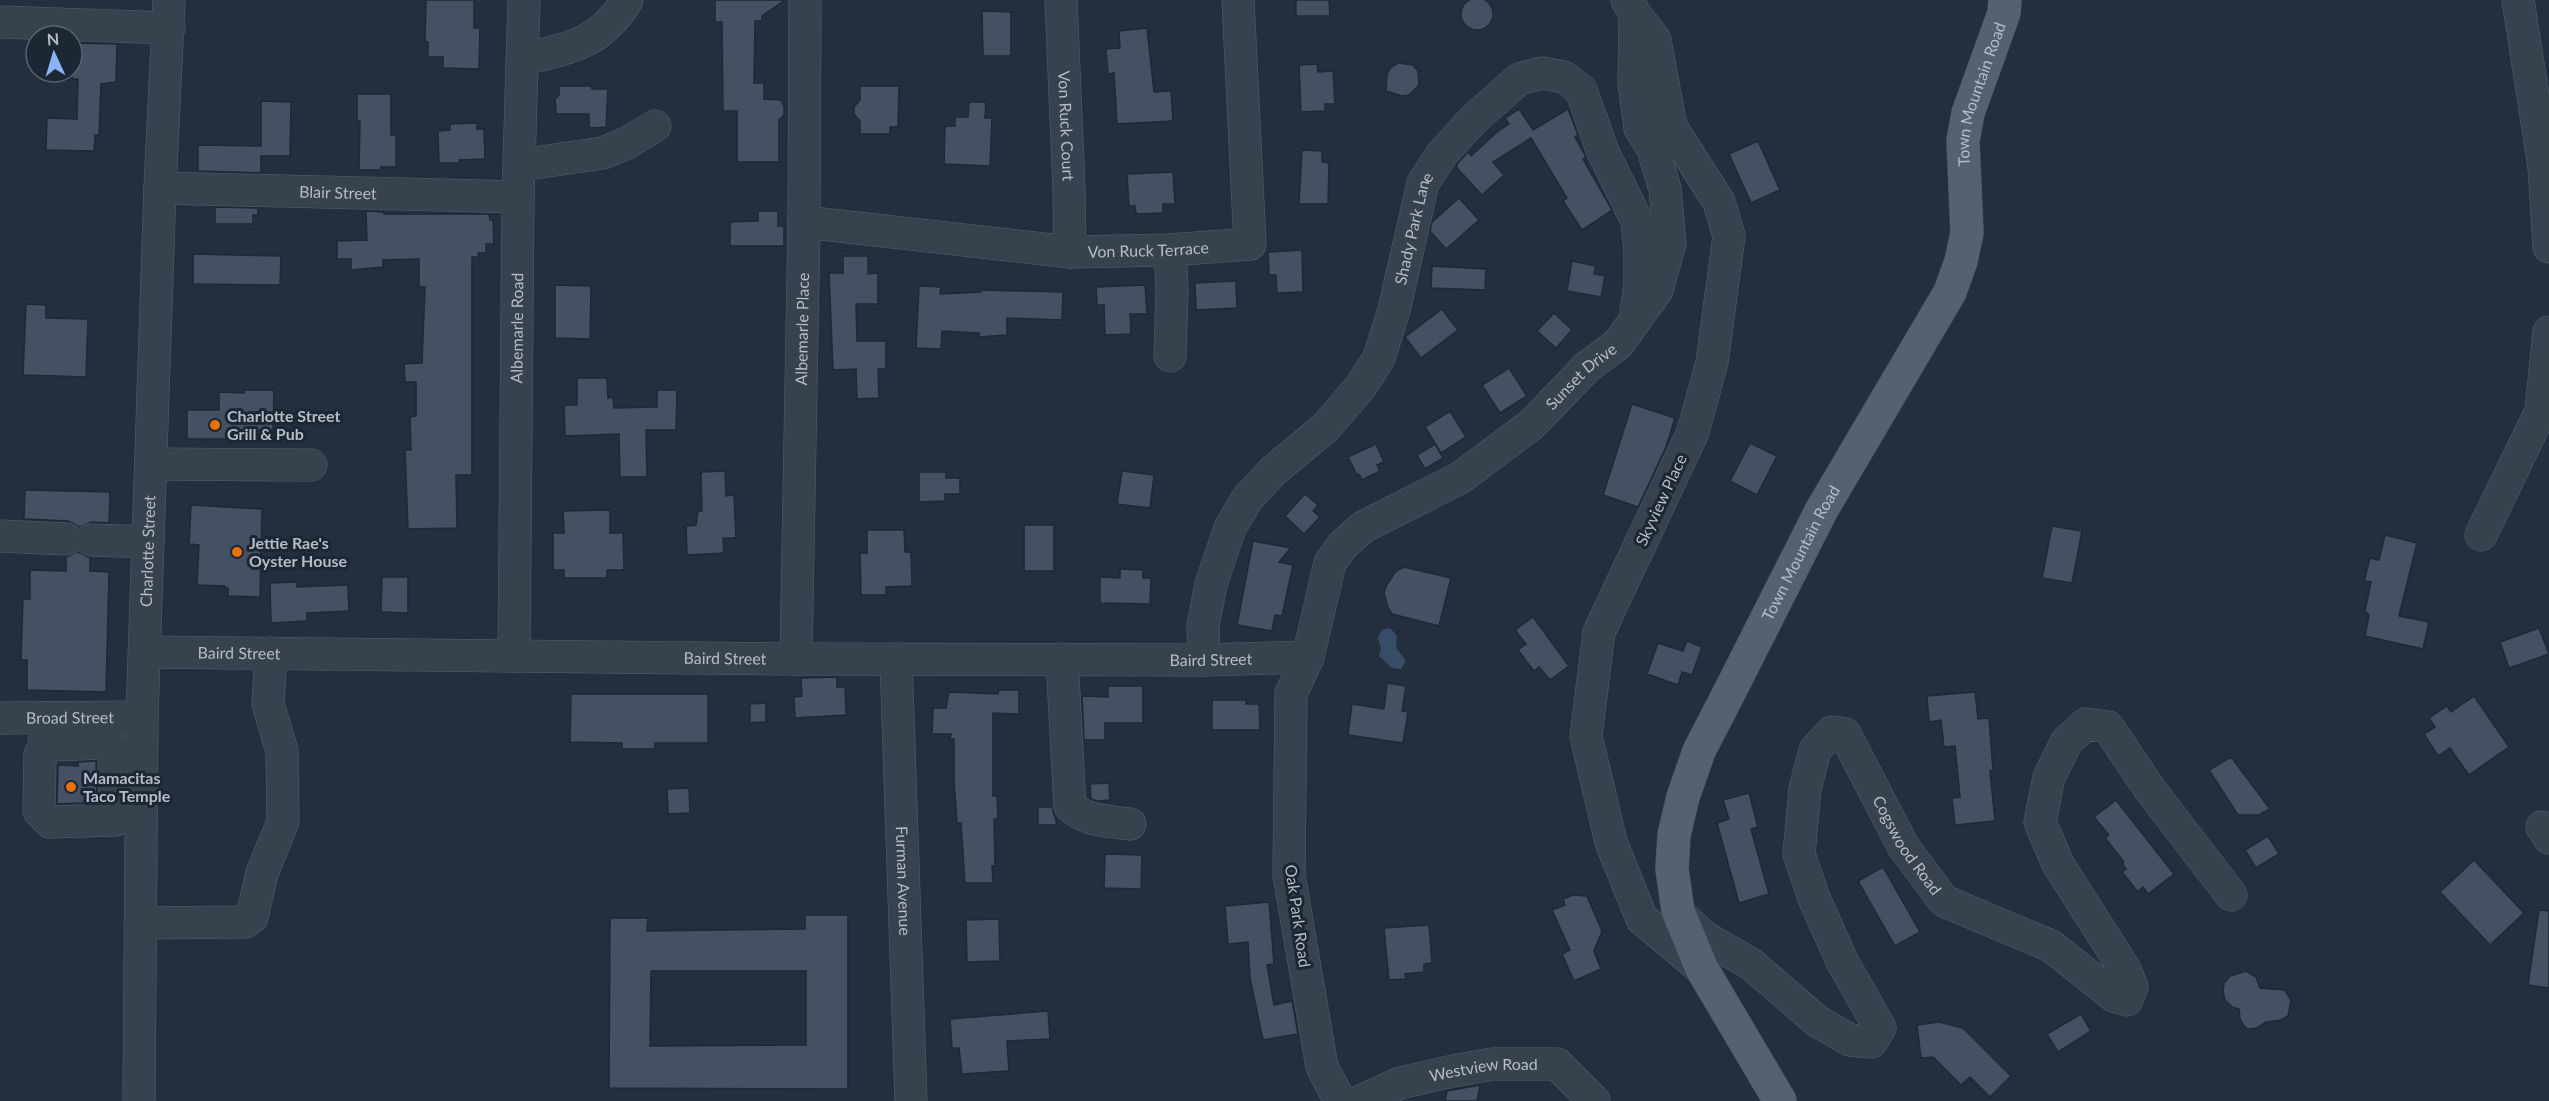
<svg xmlns="http://www.w3.org/2000/svg" width="2549" height="1101" viewBox="0 0 2549 1101" font-family="Lato,sans-serif">
<rect width="100%" height="100%" fill="#242f3e"/>
<!-- water -->
<path fill="#394c67" d="M1387 628 1391 629 1397 636 1396 648 1406 661 1401 669 1392 668 1379 656 1381 648 1378 638 1382 630Z"/>
<!-- building -->
<g fill="#455162" stroke="#1f2835" stroke-width="1.5" fill-rule="evenodd">
<circle cx="1477" cy="14" r="16"/>
<path d="M426 0H474V28H480L479 69 443 68V57H428V42H425Z"/>
<path d="M715 0H785L762 16V21H755L754 83H764V99L781 100 784 106V115L779 120V162H737V111H723L722 22H715Z"/>
<path d="M1296 0H1329L1330 16H1296Z"/>
<path d="M982 11 1011 12V56H983Z"/>
<path d="M1147 28 1154 92 1171 91 1173 121 1117 124 1114 73 1108 74 1106 49 1120 48 1119 31Z"/>
<path d="M72 43 117 44 116 82 101 84 99 135H95L94 151 46 150 47 118 77 119 78 79H72Z"/>
<path d="M1398 63 1413 65 1418 71 1419 85 1409 95 1402 96 1386 91 1387 74 1391 67Z"/>
<path d="M1317 64 1318 72 1333 71 1335 104H1325V111L1301 112 1299 65Z"/>
<path d="M559 86H591L592 89H608L606 127 589 128V114H556L555 99 559 95Z"/>
<path d="M860 86H899L898 127H890V134H860V121L854 114V107L860 100Z"/>
<path d="M357 94H391V135H396V167H381V170H359L360 121H357Z"/>
<path d="M261 101 291 102 290 156H261V173L198 171V145L261 146Z"/>
<path d="M969 102H986L985 118H992L990 166 944 164 945 126H955V117H968Z"/>
<path d="M1519 109 1533 130 1568 109 1578 135 1575 137 1586 157 1583 159 1612 210 1582 230 1563 201 1567 198 1531 138 1493 162 1504 175 1482 195 1457 168V164L1468 152 1471 156 1497 132 1509 124 1505 118Z"/>
<path d="M477 123V129H484L485 159 459 160 460 163H439L438 131 450 130V124Z"/>
<path d="M1758 141 1780 190 1751 203 1729 154Z"/>
<path d="M1302 150 1322 151V162L1329 163 1328 204H1299Z"/>
<path d="M1173 172 1175 204H1163V213L1136 214 1135 206H1129L1127 174Z"/>
<path d="M1459 198 1479 220 1446 249 1430 231 1432 222Z"/>
<path d="M215 207 258 208V215H253V224H215Z"/>
<path d="M366 211 384 212V214H489L490 220H493L494 244H486V253H478L479 257H472V475H456L457 528 408 529 405 450H411L410 417 416 416V382H405L404 364 422 363 425 287H419V259L383 260V267L351 270V259H337V241L367 240Z"/>
<path d="M758 211H778V226H784V246H730V222L758 221Z"/>
<path d="M1302 250 1303 292 1277 293 1276 275H1269L1268 252Z"/>
<path d="M193 254 281 256 280 285 193 284Z"/>
<path d="M843 256H868V274L878 273V304H856L857 341H886V369H878L879 398 857 399 856 369 833 370 829 273H843Z"/>
<path d="M1572 261 1596 266 1594 274 1605 276 1601 297 1567 291Z"/>
<path d="M1432 266 1486 269 1485 290 1431 288Z"/>
<path d="M1236 281 1237 308 1196 310 1195 283Z"/>
<path d="M555 285 591 286 590 339 555 338Z"/>
<path d="M1145 285 1147 314H1130L1131 334 1105 335 1104 305H1097L1096 287Z"/>
<path d="M919 286 941 287 940 294 981 292V290L1063 292 1062 320 1007 318V335L979 337V333L942 331 941 349 916 348Z"/>
<path d="M26 304 46 305V318L88 319 86 377 23 375Z"/>
<path d="M1442 309 1458 330 1421 358 1405 337Z"/>
<path d="M1554 313 1572 330 1556 348 1537 331Z"/>
<path d="M1509 368 1527 396 1500 413 1482 385Z"/>
<path d="M577 378H607L608 398 613 397 614 408 657 407V390H677L676 430H646L647 477H620L619 434 565 436 564 405H577Z"/>
<path d="M244 390H274L273 430H255V435H244V439H187V410H219V392L244 393Z"/>
<path d="M1632 404 1675 418 1666 447 1638 507 1603 495Z"/>
<path d="M1450 411 1466 437 1441 453 1425 427Z"/>
<path d="M1750 443 1777 456 1757 495 1730 481Z"/>
<path d="M1376 444 1384 462 1377 465 1380 471 1362 480 1359 474 1357 475 1348 457Z"/>
<path d="M1435 444 1443 458 1425 469 1417 455Z"/>
<path d="M725 471 726 496 734 495 736 538H723L724 553 687 555 686 526 696 525 698 511H702L701 472Z"/>
<path d="M1122 471 1154 475 1150 508 1117 504Z"/>
<path d="M919 472H946V478H960V494H945V501L919 502Z"/>
<path d="M25 490 110 492 109 523 91 522 80 527 68 521 24 519Z"/>
<path d="M1305 494 1318 505 1313 511 1320 517 1304 534 1285 516Z"/>
<path d="M191 505 262 509 260 597 228 596V588H225V586L197 585 199 545 189 544Z"/>
<path d="M610 510V533H623L624 570H607V578H564V570H553V533H564L563 511Z"/>
<rect x="1024" y="525" width="30" height="46"/>
<path d="M2052 526 2082 531 2072 583 2042 578Z"/>
<path d="M867 530H904L905 552H911L912 586 886 587V595H861L860 553H867Z"/>
<path d="M2385 535 2417 543 2399 616 2429 622 2423 649 2365 636 2369 615 2365 611 2371 582 2364 581 2370 558 2379 560Z"/>
<path d="M1253 541 1291 548 1279 562 1293 565 1282 616 1275 615 1272 631 1237 625Z"/>
<path d="M78 552 90 558V571L109 572 106 692 27 690V660H21L23 599H30V570L66 571V557Z"/>
<path d="M1404 567 1451 578 1439 626 1392 614 1388 608 1384 593 1386 586 1396 571Z"/>
<path d="M1120 569 1143 570V578H1151L1150 604 1100 603V577L1120 578Z"/>
<path d="M382 577H408V613L381 612Z"/>
<path d="M296 582 297 587 348 585 349 611 307 613V621L271 623 270 583Z"/>
<path d="M1533 617 1569 666 1550 680 1539 667 1534 671 1518 650 1526 644 1515 630Z"/>
<path d="M2539 628 2549 654 2509 668 2500 642Z"/>
<path d="M1687 641 1702 647 1692 675 1682 672 1678 685 1647 674 1658 643 1683 651Z"/>
<path d="M837 677V687H845L846 715 795 718 794 697 802 696 801 678Z"/>
<path d="M1387 683 1406 686 1402 711 1408 712 1403 743 1348 735 1352 704 1384 709Z"/>
<path d="M1108 686H1143V723H1105V740H1084L1082 696 1108 697Z"/>
<path d="M999 690H1019V714L993 713V796H997L998 819H994L995 866H992L993 883H965L961 823H957L954 781V739H950L951 734H932L933 708H946L949 692 998 694Z"/>
<path d="M1975 692 1978 719 1989 718 1993 770 1990 771 1995 821 1955 825 1952 798 1960 797 1955 746 1944 747 1941 720 1929 722 1927 696Z"/>
<path d="M571 694H708V743H655V749H622V743L570 742Z"/>
<path d="M2474 696 2509 747 2469 775 2450 748 2438 756 2424 734 2435 727 2429 718 2447 706 2451 712Z"/>
<path d="M1212 700H1246V704H1259L1260 730H1212Z"/>
<path d="M766 703V722L750 723V704Z"/>
<path d="M2231 757 2270 809 2259 815H2238L2209 770Z"/>
<path d="M96 761 97 799H84V803L57 804 58 765 78 766V762Z"/>
<path d="M1109 783 1110 800 1098 801 1091 799 1090 784Z"/>
<path d="M689 788 690 813 668 814 667 789Z"/>
<path d="M1749 793 1758 827 1751 829 1769 894 1739 903 1717 823 1729 819 1723 800Z"/>
<path d="M2116 800 2174 874 2148 894 2143 887 2138 892 2122 872 2126 869 2122 863 2124 862 2105 838 2109 835 2094 817Z"/>
<path d="M1038 807H1052L1057 825H1038Z"/>
<path d="M2268 836 2279 854 2256 868 2245 850Z"/>
<path d="M1105 854 1142 855 1141 889 1104 888Z"/>
<path d="M2474 860 2524 913 2490 945 2440 892Z"/>
<path d="M1883 867 1920 932 1895 946 1858 881Z"/>
<path d="M1573 895 1587 896 1602 931 1594 951 1601 969 1574 981 1562 954 1570 950 1552 910 1565 905 1563 899Z"/>
<path d="M1269 902 1274 964 1267 965 1274 1005 1292 1001 1298 1034 1263 1040 1250 978 1248 942 1228 944 1225 906Z"/>
<path d="M2539 910 2549 911V988L2528 985Z"/>
<path d="M805 915H848V1089L609 1088 610 918H648L647 931 805 929ZM651 971H806V1045L650 1046Z"/>
<path d="M999 919 1000 961 967 962 966 920Z"/>
<path d="M1429 925 1432 963 1424 964V972L1405 974 1406 979 1389 980 1384 928Z"/>
<path d="M2246 971 2256 977 2260 988 2285 990 2291 1001 2288 1016 2281 1020 2266 1022 2257 1028 2248 1029 2244 1026 2240 1019 2239 1009 2232 1007 2225 1000 2223 992 2224 983 2230 976Z"/>
<path d="M1048 1011 1050 1039 1007 1041 1009 1071 962 1074 959 1048H952L950 1019Z"/>
<path d="M2081 1014 2091 1031 2058 1052 2047 1034Z"/>
<path d="M1939 1022 1963 1028 2011 1076 1990 1097 1970 1077 1961 1085 1933 1057 1921 1058 1917 1025Z"/>
<path d="M1480 1085 1477 1101H1445L1447 1091Z"/>
</g>
<g fill="none" stroke-linecap="round" stroke-linejoin="round">
<!-- minor casing -->
<g stroke="#565f6c" stroke-width="33">
<g id="minor">
<path id="s1" d="M1061 0 1069 188 1070 252"/>
<path d="M2518 0 2544 167 2549 247"/>
<path d="M1635 14 1655 40 1671 127 1719 202 1729 236 1712 362 1693 432 1599 632 1586 736 1611 842 1642 919 1702 969"/>
<path d="M0 22 169 28"/>
<path d="M523 59C570 48 600 44 627 0"/>
<path d="M520 165 603 153 627 143 655 126"/>
<path id="s2" d="M160 188 518 197"/>
<path id="s3" d="M804 222 1070 252 1170 250 1250 244 1238 0"/>
<path d="M1170 250 1172 289 1170 356"/>
<path d="M151 464 311 465"/>
<path d="M2481 535 2541 411 2549 332"/>
<path d="M0 536 67 539"/>
<path d="M91 540 148 542"/>
<path id="s4" d="M145 652 796 659 1204 660 1308 657"/>
<path id="s5" d="M514 656 518 197 524 0"/>
<path id="s6" d="M796 659 804 222 805 0"/>
<path id="s7" d="M896 659 911 1101"/>
<path d="M1062 659 1070 806C1087 822 1109 821 1130 824"/>
<path id="s8" d="M1204 660 1203 626 1211 584 1230 528 1247 499 1273 471 1326 427 1361 386 1379 358 1394 310 1423 183 1442 154 1473 120 1519 79 1542 73 1564 77 1581 90 1603 152 1637 221 1640 250V286L1636 310"/>
<path id="s9" d="M0 718 142 717"/>
<path d="M44 718 45 745 40 754 39 811 50 822 115 820 114 749 108 743 45 745"/>
<path d="M2542 827 2549 838"/>
<path id="s10" d="M1678 913 1706 938 1751 964 1817 1021 1850 1040 1871 1042 1880 1028 1842 961 1814 898 1799 854 1805 789 1815 750 1832 732 1845 734 1903 846 1944 901 2051 946 2114 996 2127 1000 2132 987 2124 968 2058 864 2040 822 2049 777 2067 741 2086 724 2108 727 2149 788 2231 895"/>
<path d="M140 923 245 922 252 917 262 873 283 822 282 751 268 704 271 653"/>
<path id="s11" d="M139 1101 142 717 160 188 169 0"/>
<path id="s12" d="M1340 1101 1322 1067 1289 875 1291 694 1308 657 1330 563 1342 546 1363 527 1460 478 1531 425 1587 367 1618 344 1657 290 1670 243 1665 189 1653 149 1640 128 1634 83 1635 14 1627 0"/>
<path id="s13" d="M1361 1101 1400 1083 1453 1071 1493 1064H1557L1594 1101"/>
</g>
</g>
<!-- major casing -->
<g stroke="#414a57" stroke-width="34">
<g id="major">
<path id="s14" d="M1780 1101 1702 969 1678 911 1672 869 1674 835 1683 797 1699 751 1730 691 1821 511 1950 292 1961 261 1967 233 1963 141 1968 113 2004 13 2005 0"/>
</g>
</g>
<!-- minor -->
<use href="#minor" stroke="#38414e" stroke-width="32"/>
<!-- major -->
<use href="#major" stroke="#56606e" stroke-width="33"/>
</g>
<!-- markers -->
<g fill="#e8710a" stroke="#1d2633" stroke-width="2">
<circle cx="215" cy="425" r="6"/>
<circle cx="237" cy="552" r="6"/>
<circle cx="71" cy="787" r="6"/>
</g>
<g text-anchor="middle" stroke-width="6" stroke-linejoin="round" paint-order="stroke">
<!-- street labels -->
<g font-size="16" fill="#b4bcc9" stroke="#1d2633">
<text dy="6" stroke="none"><textPath href="#s14" startOffset="1107">Town Mountain Road</textPath></text>
<text dy="6" stroke="none"><textPath href="#s1" startOffset="126">Von Ruck Court</textPath></text>
<text dy="6" stroke="none"><textPath href="#s2" startOffset="178">Blair Street</textPath></text>
<text dy="6" stroke="none"><textPath href="#s8" startOffset="498">Shady Park Lane</textPath></text>
<text dy="6" stroke="none"><textPath href="#s3" startOffset="346">Von Ruck Terrace</textPath></text>
<text dy="6" stroke="none"><textPath href="#s5" startOffset="328">Albemarle Road</textPath></text>
<text dy="6" stroke="none"><textPath href="#s6" startOffset="330">Albemarle Place</textPath></text>
<text dy="6" stroke="none"><textPath href="#s12" startOffset="868">Sunset Drive</textPath></text>
<text transform="translate(1661 500) rotate(-65)" y="6">Skyview Place</text>
<text dy="6" stroke="none"><textPath href="#s11" startOffset="550">Charlotte Street</textPath></text>
<text dy="6" stroke="none"><textPath href="#s14" startOffset="603">Town Mountain Road</textPath></text>
<text dy="6" stroke="none"><textPath href="#s4" startOffset="94">Baird Street</textPath></text>
<text dy="6" stroke="none"><textPath href="#s4" startOffset="580">Baird Street</textPath></text>
<text dy="6" stroke="none"><textPath href="#s4" startOffset="1066">Baird Street</textPath></text>
<text dy="6" stroke="none"><textPath href="#s9" startOffset="70">Broad Street</textPath></text>
<text dy="6" stroke="none"><textPath href="#s10" startOffset="716">Cogswood Road</textPath></text>
<text dy="6" stroke="none"><textPath href="#s7" startOffset="222">Furman Avenue</textPath></text>
<text transform="translate(1298 916) rotate(82)" y="6">Oak Park Road</text>
<text dy="6" stroke="none"><textPath href="#s13" startOffset="128">Westview Road</textPath></text>
</g>
<!-- poi labels -->
<g font-size="16" font-weight="bold" fill="#b4bcc9" stroke="#1d2633" text-anchor="start">
<text x="227" y="422">Charlotte Street<tspan x="227" dy="18">Grill &amp; Pub</tspan></text>
<text x="249" y="549">Jettie Rae's<tspan x="249" dy="18">Oyster House</tspan></text>
<text x="83" y="784">Mamacitas<tspan x="83" dy="18">Taco Temple</tspan></text>
</g>
</g>
<!-- north arrow -->
<g transform="translate(54 54) rotate(356)"><circle r="28" fill="#1d2633" stroke="#59626f" stroke-width="1.5"/>
<path d="M0-4.5L10 22L0 15L-10 22Z" fill="#8ab4f8"/>
<text y="-9" font-size="16" font-weight="bold" text-anchor="middle" fill="#b4bcc9">N</text>
</g>
</svg>
